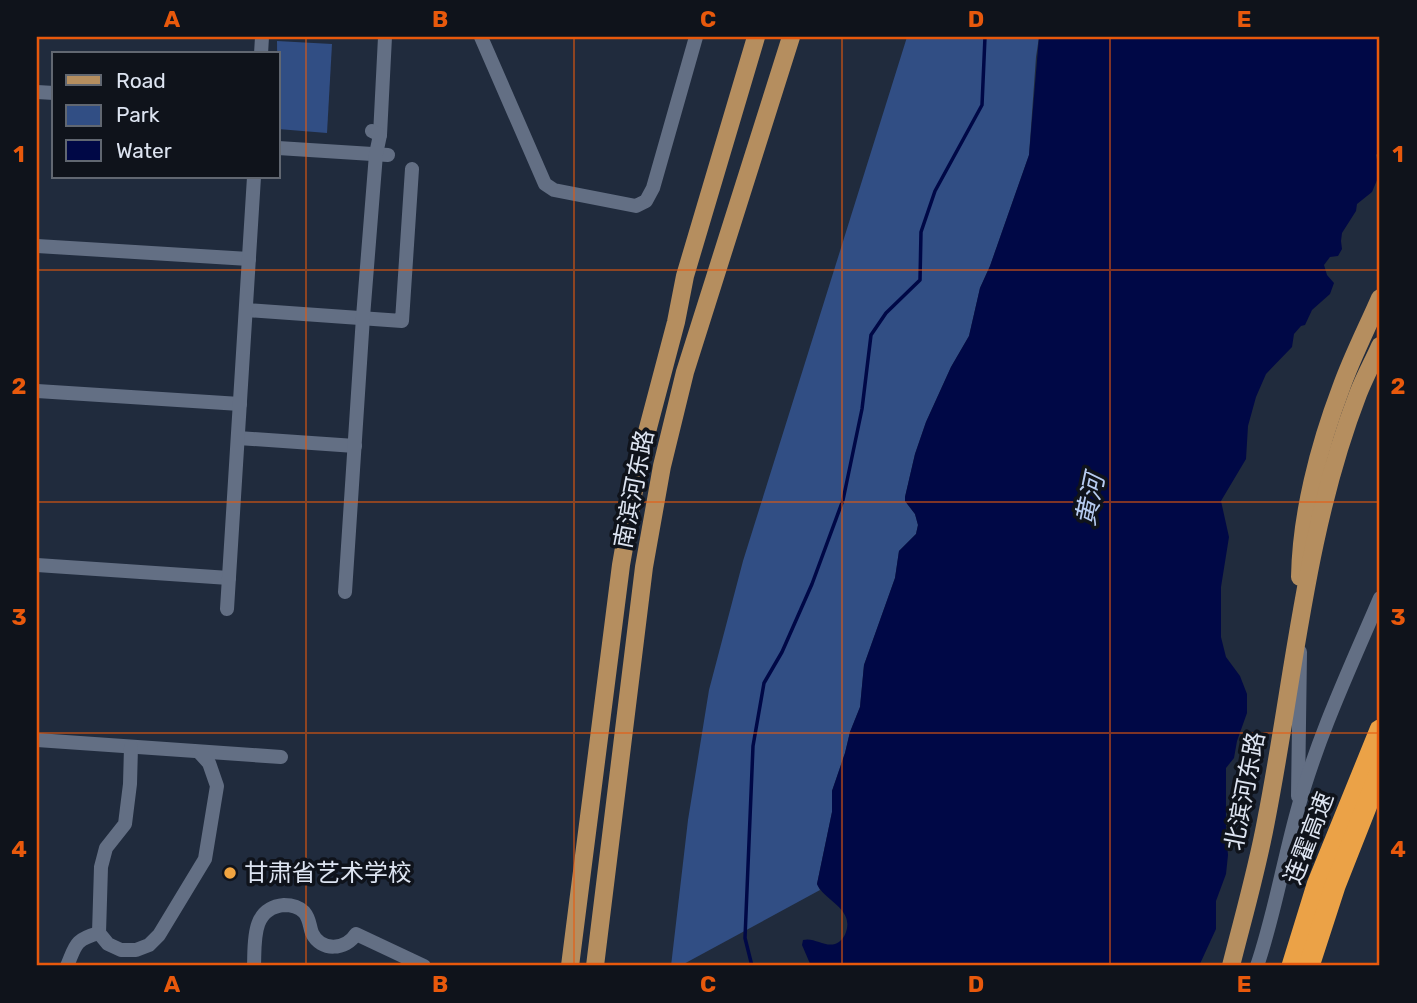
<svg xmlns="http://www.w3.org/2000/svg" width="1417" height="1003" viewBox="0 0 1417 1003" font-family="Rubik,'Noto Sans SC',sans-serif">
<rect width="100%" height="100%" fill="#202b3d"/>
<!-- green -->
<g fill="#314e84">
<path d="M907 37H1039L1036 57 1029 155 990 266 980 288 969 336 951 367 926 422 915 454 905 497V501L915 514 918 525 916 534 899 551 895 578 864 665 860 707 850 732 845 753 832 791V812L817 884 820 890 680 966H671L688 820 709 690 743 561Z"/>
<path d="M277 41 332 44 327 133 278 129Z"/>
</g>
<!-- water -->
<path fill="#000846" d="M1039 37H1380V150L1376 155 1380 173 1372 192 1357 204 1356 211 1342 233 1341 241 1342 249 1338 256 1330 257 1324 265 1327 275 1334 283 1330 294 1312 310 1305 325 1301 326 1294 334 1292 347 1266 374 1256 397 1248 426 1246 459 1221 501 1229 537 1221 587V637L1226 657 1240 676 1247 694V713L1237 741 1234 758 1226 768V833L1228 855 1226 874 1216 901V929L1199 966H811L802 945 803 940C814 937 824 947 835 944 840 942 844 938 846 932 854 908 824 901 817 884L832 812V791L845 753 850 732 860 707 864 665 895 578 899 551 916 534 918 525 915 514 905 501V497L915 454 926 422 951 367 969 336 980 288 990 266 1029 155Z"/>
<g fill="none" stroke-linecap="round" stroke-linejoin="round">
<!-- stream -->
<path stroke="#000846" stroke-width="3.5" d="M752 966 745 938 753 746 764 683 782 652 812 584 843 500 862 409 871 335 886 313 920 280 921 232 935 191 982 105 985 37"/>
<!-- minor -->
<g stroke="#636f84" stroke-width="14">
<path d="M481 37 545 184 554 190 636 206 646 201 653 188 696 37"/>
<path d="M261 54 262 37"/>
<path d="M37 92 54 93"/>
<path d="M380 135 385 37"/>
<path d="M278 148 388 155"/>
<path d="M37 246 249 259"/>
<path d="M246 310 402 321 412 169"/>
<path d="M37 391 240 404"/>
<path d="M238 438 355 446"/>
<path d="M37 565 229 578"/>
<path d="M345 592 363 317 376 154 380 135 372 131"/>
<path d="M227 609 254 177"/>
<path d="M37 740 281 757"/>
<path d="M131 747 130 784 125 824 106 848 101 867 99 933 108 944 121 950H136L149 945 159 935 205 859 217 786 209 763 199 752"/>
<path d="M1298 796 1300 652"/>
<path d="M67 966C76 945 74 940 99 933"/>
<path d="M254 966C255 942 251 908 284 905 292 905 299 907 304 912 310 919 309 925 312 933 321 952 346 950 356 934L424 966"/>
<path d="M1257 966C1274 916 1283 863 1297 812 1317 738 1350 668 1380 598"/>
</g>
<!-- major -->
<g stroke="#b58e5f" stroke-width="18">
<path d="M1300 577C1301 515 1319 446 1341 388 1352 357 1367 328 1380 298"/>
<path d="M570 966 621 565 639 462 676 322 685 276 756 37"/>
<path d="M595 966 644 567 662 466 685 372 791 37"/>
<path d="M1231 966C1243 918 1257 870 1266 821 1294 679 1305 531 1358 394 1364 378 1373 362 1380 346"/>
</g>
<!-- highway -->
<g stroke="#eba247" stroke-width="21">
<path d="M1292 966 1317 885 1380 730"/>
<path d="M1309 966 1335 886 1380 772"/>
</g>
</g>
<!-- grid -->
<path fill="none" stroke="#e8590c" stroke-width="2" stroke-opacity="0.55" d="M306 37V966M574 37V966M842 37V966M1110 37V966M37 270H1380M37 502H1380M37 733H1380"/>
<!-- markers -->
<circle fill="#f2a541" stroke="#0f131b" stroke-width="2.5" cx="230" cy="873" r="7"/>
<g text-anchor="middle" stroke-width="7" stroke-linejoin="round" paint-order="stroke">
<!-- street labels -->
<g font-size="24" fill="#dde4f1" stroke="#0f131b">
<text transform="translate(634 489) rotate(-79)" y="8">南滨河东路</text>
<text transform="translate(1245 791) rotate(-79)" y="8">北滨河东路</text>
<text transform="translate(1309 838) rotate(-69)" y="8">连霍高速</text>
</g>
<!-- poi labels -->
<g font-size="24" fill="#dde4f1" stroke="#0f131b" text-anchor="start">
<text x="244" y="881">甘肃省艺术学校</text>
</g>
<!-- water labels -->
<g font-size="26" font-style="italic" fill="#b7ccf1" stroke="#0f131b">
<text transform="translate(1090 500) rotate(-78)" y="9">黄河</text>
</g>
</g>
<!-- border -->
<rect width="1417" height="1003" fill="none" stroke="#0f131b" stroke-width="77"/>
<!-- legend -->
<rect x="52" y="52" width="228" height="126" fill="#0f131b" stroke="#616771" stroke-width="2"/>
<rect x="66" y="75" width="35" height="10" fill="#b58e5f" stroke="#616771" stroke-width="2"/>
<text x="116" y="88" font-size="21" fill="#dde4f1">Road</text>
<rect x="66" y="105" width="35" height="21" fill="#314e84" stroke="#616771" stroke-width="2"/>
<text x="116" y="122" font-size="21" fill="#dde4f1">Park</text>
<rect x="66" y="140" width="35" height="21" fill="#000846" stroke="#616771" stroke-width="2"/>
<text x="116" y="158" font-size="21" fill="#dde4f1">Water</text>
<rect x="38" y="38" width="1340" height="926" fill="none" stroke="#e8590c" stroke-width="2.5"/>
<g font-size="23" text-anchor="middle" font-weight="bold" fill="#e8590c">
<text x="172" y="27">A</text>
<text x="440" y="27">B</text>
<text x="708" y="27">C</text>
<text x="976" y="27">D</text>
<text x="1244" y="27">E</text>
<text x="19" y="162">1</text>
<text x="1398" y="162">1</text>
<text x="19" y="394">2</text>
<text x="1398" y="394">2</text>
<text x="19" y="625">3</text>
<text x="1398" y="625">3</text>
<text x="19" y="857">4</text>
<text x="1398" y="857">4</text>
<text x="172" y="992">A</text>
<text x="440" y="992">B</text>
<text x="708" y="992">C</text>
<text x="976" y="992">D</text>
<text x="1244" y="992">E</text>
</g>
</svg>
